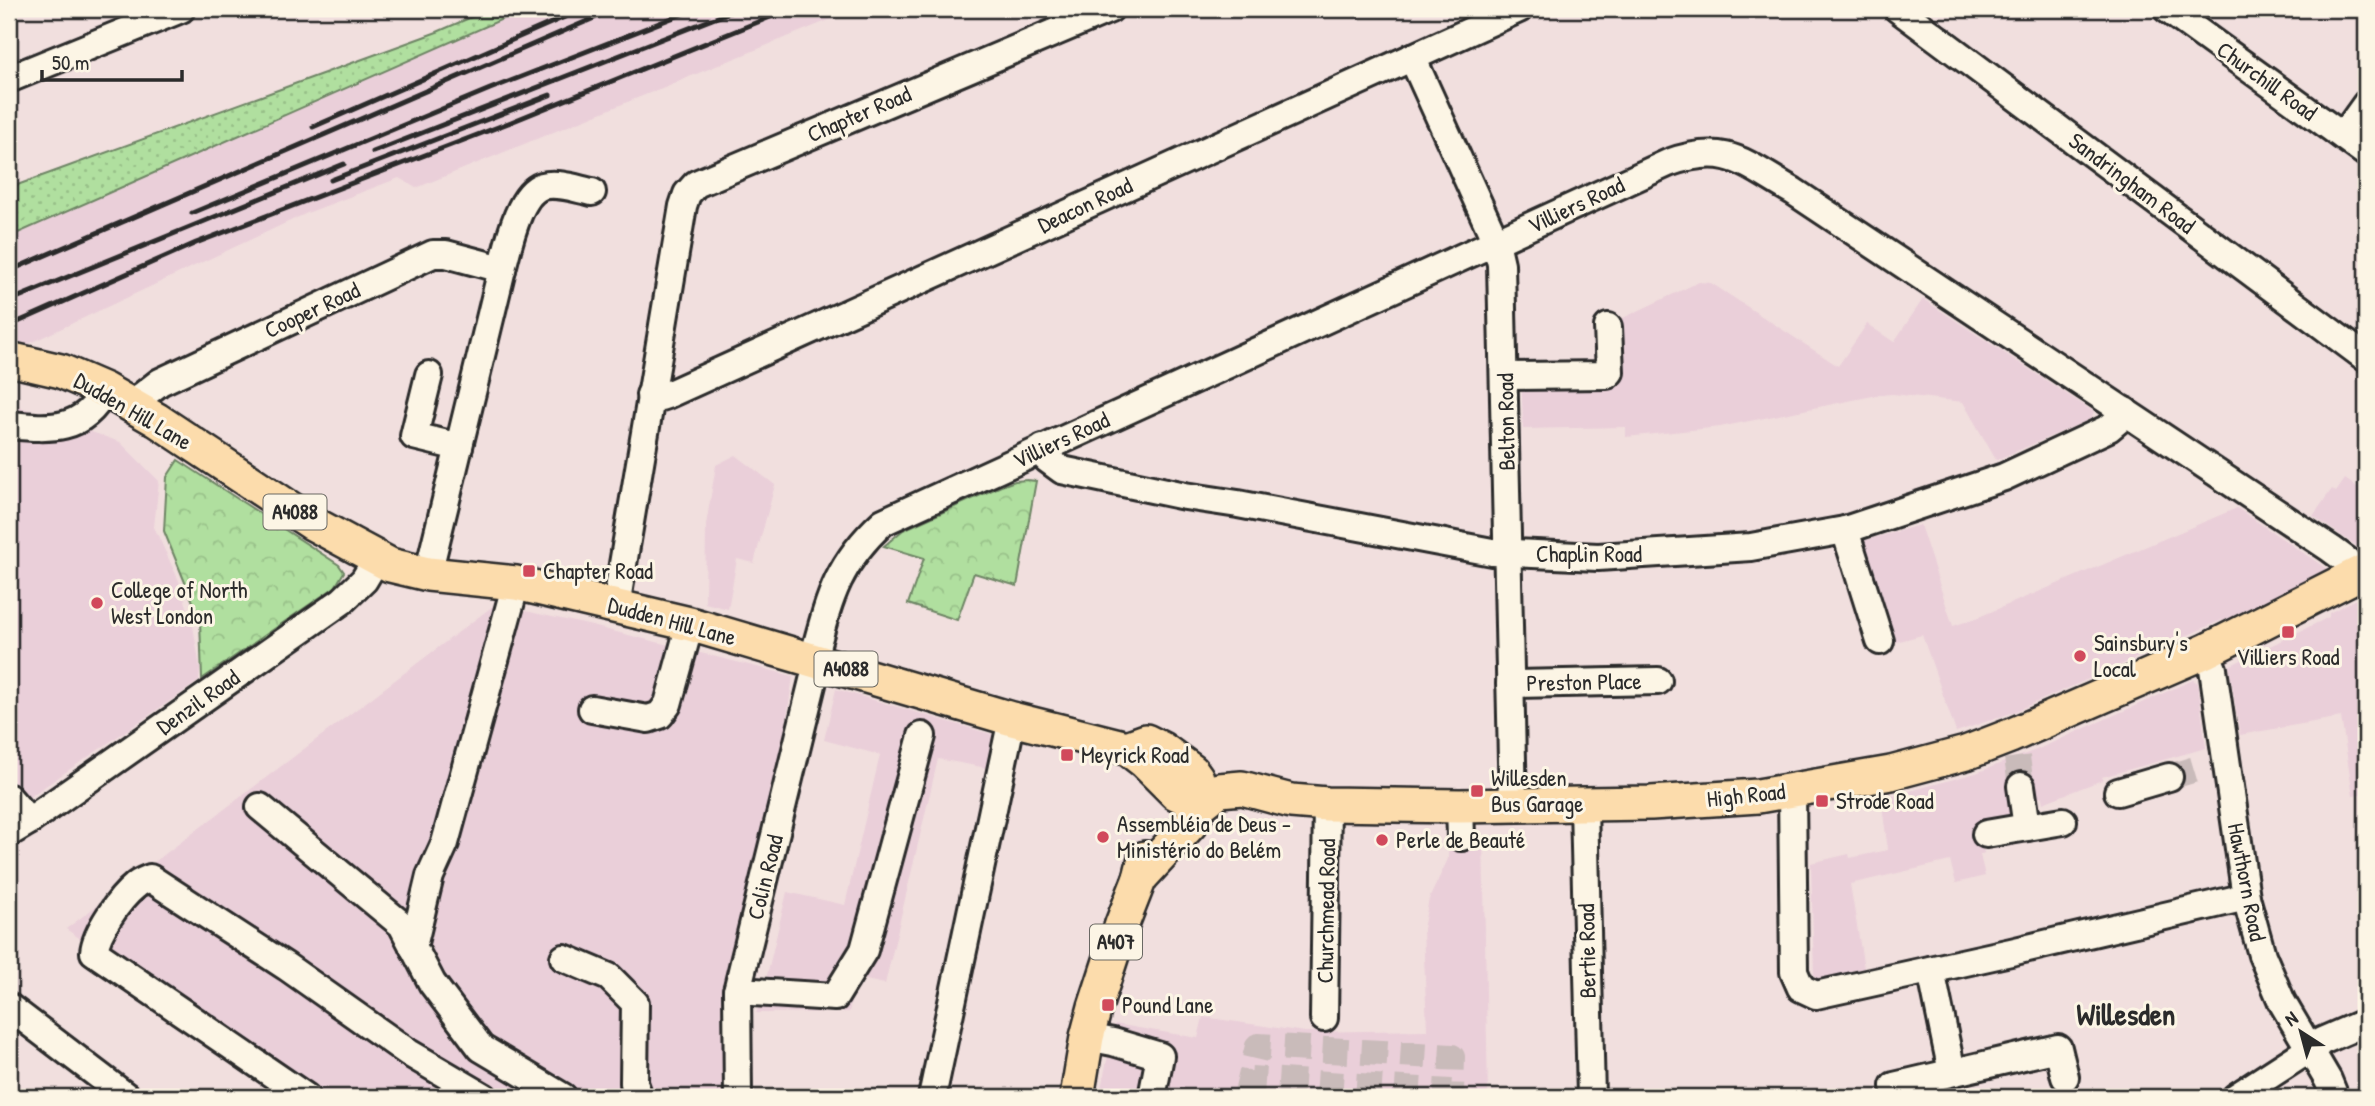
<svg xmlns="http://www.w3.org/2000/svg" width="2375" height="1106" viewBox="0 0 2375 1106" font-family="'Patrick Hand',sans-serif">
<defs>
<pattern id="grass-dots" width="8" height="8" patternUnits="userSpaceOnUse" patternTransform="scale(1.75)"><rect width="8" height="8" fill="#b0df9f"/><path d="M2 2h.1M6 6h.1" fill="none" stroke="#98c089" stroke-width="1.8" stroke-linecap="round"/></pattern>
<pattern id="park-crowns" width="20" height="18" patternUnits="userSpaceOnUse" patternTransform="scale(1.75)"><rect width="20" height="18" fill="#b0df9f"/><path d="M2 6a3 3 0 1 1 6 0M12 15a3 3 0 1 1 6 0" fill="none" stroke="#98c089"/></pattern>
</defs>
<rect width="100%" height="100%" fill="#f1dfde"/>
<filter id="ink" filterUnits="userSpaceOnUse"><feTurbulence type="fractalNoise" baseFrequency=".0143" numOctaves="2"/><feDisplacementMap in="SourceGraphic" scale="14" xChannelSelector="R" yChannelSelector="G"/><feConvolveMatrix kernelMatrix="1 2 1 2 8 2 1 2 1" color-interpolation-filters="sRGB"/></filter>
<g filter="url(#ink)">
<!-- built -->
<g fill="#eacfd9">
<path d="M490 9H856L421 186 416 188 399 178 307 213 9 353V188L437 32Z"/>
<path d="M1699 282 1711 283 1838 366 1867 324 1894 342 1923 299 2094 412 2091 419 1996 460 1963 402 1893 394 1878 395 1720 427 1626 437V427L1523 429 1521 369 1597 366 1596 320 1623 318Z"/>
<path d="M9 403 120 442 159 481 154 527 179 581 193 626 200 668 199 681 9 811Z"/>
<path d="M736 455 775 485 754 563 737 559 728 609 705 603 706 525 716 465Z"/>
<path d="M2366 474V545L2358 547 2313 516 2332 489 2336 492 2345 479 2357 487Z"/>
<path d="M2237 508 2327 569 2223 621 2222 620 2014 712 1956 732 1922 635 1870 649 1845 546 1920 525 1953 626 1974 619Z"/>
<path d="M2366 594V793L2353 795 2341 717 2240 735 2229 666 2329 617V613Z"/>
<path d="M493 606 521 610 588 625 793 676 731 1094 674 1097H311L66 929Z"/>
<path d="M2193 680 2198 683 2206 748 2102 777V780L2043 803 2042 797 2028 800V808L1977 824 1984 853 1980 855 1985 876 1956 883 1950 861 1850 884 1864 968 1818 979 1814 976 1811 863 1849 854 1850 858 1888 850 1881 799 1976 773 2036 750Z"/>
<path d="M836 689 994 735 987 768 938 759 885 984 856 978 849 1012 756 1013 760 1004 787 892 845 905 880 755 824 740Z"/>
<path d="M1449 834H1483L1488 1097H1099L1115 1024 1198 1038 1203 1017 1305 1032 1427 1030 1423 929 1429 899 1448 859Z"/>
</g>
<!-- grass -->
<path fill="url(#grass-dots)" stroke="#6e8565" stroke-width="2" d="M490 9H525L9 237V188L437 32Z"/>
<!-- park -->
<g fill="url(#park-crowns)" stroke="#6e8565" stroke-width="2">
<path d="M178 460 339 565 344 572 335 587 202 679 200 619 164 531 167 477Z"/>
<path d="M1027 480 1036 481 1017 586 974 573 957 620 908 604 924 558 884 546 903 530 1001 486 1015 481Z"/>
</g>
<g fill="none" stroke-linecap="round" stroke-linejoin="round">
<!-- minor-tunnel -->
<g stroke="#c9bbba" stroke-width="26" stroke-dasharray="26 13" stroke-linecap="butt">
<path d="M2017 757 2021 786"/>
<path d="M2169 777 2202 767"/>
<path d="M1246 1097 1258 1046 1452 1057 1451 1092 1251 1079"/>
</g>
<!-- minor casing -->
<g stroke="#2b2b2b" stroke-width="32">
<g id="minor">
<path d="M1898 9 2366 358"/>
<path d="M2167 9 2366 153"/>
<path d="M1412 57 1496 242 1501 264 1513 806"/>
<path d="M9 79 181 9"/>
<path d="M2343 136 2366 104"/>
<path d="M502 269C508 247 518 194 542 186 558 182 577 189 592 192"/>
<path d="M429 375 414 436 459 447"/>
<path d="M1505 376 1607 375 1610 372 1608 327"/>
<path d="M650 395 661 397 667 395 1519 9"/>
<path d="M135 408 142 396 160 382 433 254H446L502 269 428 574"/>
<path d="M9 425C51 429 83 432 105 390"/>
<path d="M1043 448 1047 459 1062 470 1185 496 1238 504 1492 552 1598 557 1751 547 1845 530 2004 477 2109 428 2121 418 2125 411"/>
<path d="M1845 530 1880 641"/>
<path d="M616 606 683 206 687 194 696 184 1110 9"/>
<path d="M2206 651 2213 669 2246 897 2262 955 2282 1002 2328 1080 2335 1097"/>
<path d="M813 659C829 600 836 565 883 522L1668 163C1727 142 1744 163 1793 191L2331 549 2346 560 2355 576"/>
<path d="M1510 684 1658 681"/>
<path d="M592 709 648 719 660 715 668 704 690 624"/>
<path d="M2021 786 2027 827"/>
<path d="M1792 791 1794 972 1801 988 1816 995 2011 952 2246 897"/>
<path d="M2118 792 2169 777"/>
<path d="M9 798 29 821"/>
<path d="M1584 805 1591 1097"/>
<path d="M1460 806 1461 837"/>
<path d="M260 807 402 925 432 983 481 1048 563 1097"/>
<path d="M9 833 29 821 342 601 364 580 376 560"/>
<path d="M1986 834 2063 821"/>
<path d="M413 947 430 876 445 843 516 583"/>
<path d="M564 958 609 977 635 1003 634 1083 639 1097"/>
<path d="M1931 970 1952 1072"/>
<path d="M737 991 835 997 864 950 922 736"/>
<path d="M9 1007 127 1097"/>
<path d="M1324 1018 1327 804"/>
<path d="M1087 1037 1113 1042 1160 1056 1152 1097"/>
<path d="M306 1097 94 952C96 932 119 899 135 886 139 882 145 880 150 878L287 967 409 1053 484 1097"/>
<path d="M738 1097 737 991 818 660"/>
<path d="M932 1097 1012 719"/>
<path d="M1897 1097 1894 1086 2058 1048 2065 1077"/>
<path d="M2236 1097 2322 1041 2366 1022"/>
</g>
</g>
<!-- major casing -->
<g stroke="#2b2b2b" stroke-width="38">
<g id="major">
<path d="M9 359 61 371 105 390 157 420 312 523 390 565 428 574 516 583 690 624 1012 719 1127 748 1145 762 1176 793 1200 805"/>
<path d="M1132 746 1146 741 1162 749 1192 771 1197 778 1200 805"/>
<path d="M1140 878 1191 823 1200 805 1219 790 1242 788 1291 801 1327 804 1460 806 1651 803 1758 796 1891 773 1966 753 2010 736 2206 651 2366 570"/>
<path d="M1077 1097 1087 1037 1095 1007 1122 924 1140 878 1145 858"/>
</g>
</g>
<!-- minor -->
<use href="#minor" stroke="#fcf5e5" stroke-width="26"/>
<!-- major -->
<use href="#major" stroke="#fcdcac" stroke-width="33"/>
<!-- rail -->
<g stroke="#2b2b2b" stroke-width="5">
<path d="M313 127 583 9"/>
<path d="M373 152 738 9"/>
<path d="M331 180 550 95"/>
<path d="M192 213 490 89 695 9"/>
<path d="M9 271 615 9"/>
<path d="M9 301 344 164"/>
<path d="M9 326 196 243 511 122 790 9"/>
</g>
</g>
</g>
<!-- markers -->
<g fill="#d1495b" stroke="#fcf5e5" stroke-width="2.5">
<rect x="522" y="564" width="14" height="14" rx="3.5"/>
<circle cx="97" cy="603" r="7"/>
<rect x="2281" y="625" width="14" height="14" rx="3.5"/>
<circle cx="2080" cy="656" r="7"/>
<rect x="1060" y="748" width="14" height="14" rx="3.5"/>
<rect x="1470" y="784" width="14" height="14" rx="3.5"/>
<rect x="1815" y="794" width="14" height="14" rx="3.5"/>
<circle cx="1103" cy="837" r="7"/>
<circle cx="1382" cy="840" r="7"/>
<rect x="1101" y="998" width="14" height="14" rx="3.5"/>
</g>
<g text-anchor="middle" stroke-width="6" stroke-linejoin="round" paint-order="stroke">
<!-- shield labels -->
<g fill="#fcf5e5" stroke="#6a6863" stroke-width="2">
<rect x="263.5" y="494.5" width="63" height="35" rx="5"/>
<rect x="814.5" y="651.5" width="63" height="35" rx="5"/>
<rect x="1090" y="924.5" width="52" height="35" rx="5"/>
</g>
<g font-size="21" font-weight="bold" fill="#2b2b2b">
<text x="295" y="519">A4088</text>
<text x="846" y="676">A4088</text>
<text x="1116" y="949">A407</text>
</g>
<!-- street labels -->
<g font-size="23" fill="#2b2b2b" stroke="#fcf5e5">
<text transform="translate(2267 81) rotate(36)" y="8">Churchill Road</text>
<text transform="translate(859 114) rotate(-23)" y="8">Chapter Road</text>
<text transform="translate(2132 183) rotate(37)" y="8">Sandringham Road</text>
<text transform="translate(1085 205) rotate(-25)" y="8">Deacon Road</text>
<text transform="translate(1576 205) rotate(-25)" y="8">Villiers Road</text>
<text transform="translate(312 310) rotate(-25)" y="8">Cooper Road</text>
<text transform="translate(133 411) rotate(30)" y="8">Dudden Hill Lane</text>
<text transform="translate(1506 422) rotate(-91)" y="8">Belton Road</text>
<text transform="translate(1061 440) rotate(-25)" y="8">Villiers Road</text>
<text x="1589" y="562">Chaplin Road</text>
<text transform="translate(672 621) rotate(15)" y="8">Dudden Hill Lane</text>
<text transform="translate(1584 682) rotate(-1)" y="8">Preston Place</text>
<text transform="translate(198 702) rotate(-35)" y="8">Denzil Road</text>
<text transform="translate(1746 795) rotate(-6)" y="8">High Road</text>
<text transform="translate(765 877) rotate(-76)" y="8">Colin Road</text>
<text transform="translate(2247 882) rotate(79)" y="8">Hawthorn Road</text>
<text transform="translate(1326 911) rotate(-89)" y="8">Churchmead Road</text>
<text transform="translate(1587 951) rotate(-91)" y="8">Bertie Road</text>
</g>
<!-- poi labels -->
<g font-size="23" fill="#2b2b2b" stroke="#fcf5e5" text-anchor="start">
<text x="543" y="579">Chapter Road</text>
<text x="111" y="598">College of North<tspan x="111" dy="26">West London</tspan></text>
<text x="2094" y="651">Sainsbury's<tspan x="2094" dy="26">Local</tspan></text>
<text x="2288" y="665" text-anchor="middle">Villiers Road</text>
<text x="1081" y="763">Meyrick Road</text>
<text x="1491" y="786">Willesden<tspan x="1491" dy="26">Bus Garage</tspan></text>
<text x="1836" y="809">Strode Road</text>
<text x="1117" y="832">Assembléia de Deus -<tspan x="1117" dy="26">Ministério do Belém</tspan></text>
<text x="1396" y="848">Perle de Beauté</text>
<text x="1122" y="1013">Pound Lane</text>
</g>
<!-- district labels -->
<g font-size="30" font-weight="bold" fill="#2b2b2b" stroke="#fcf5e5">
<text x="2126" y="1025">Willesden</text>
</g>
</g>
<!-- margin -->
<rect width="2375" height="1106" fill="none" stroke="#fcf5e5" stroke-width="35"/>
<rect x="18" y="18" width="2340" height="1071" fill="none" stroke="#2b2b2b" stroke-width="2.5" filter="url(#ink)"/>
<!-- north arrow -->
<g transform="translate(2301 1032) rotate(324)" stroke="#fcf5e5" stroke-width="5" paint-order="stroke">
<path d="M0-5L12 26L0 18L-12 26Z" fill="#2b2b2b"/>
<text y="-10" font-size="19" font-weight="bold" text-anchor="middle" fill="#2b2b2b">N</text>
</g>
<!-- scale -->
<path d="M42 70v10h140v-10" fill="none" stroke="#2b2b2b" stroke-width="3.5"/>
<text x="52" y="70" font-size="21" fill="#2b2b2b" stroke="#fcf5e5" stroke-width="5" paint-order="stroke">50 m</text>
</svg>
